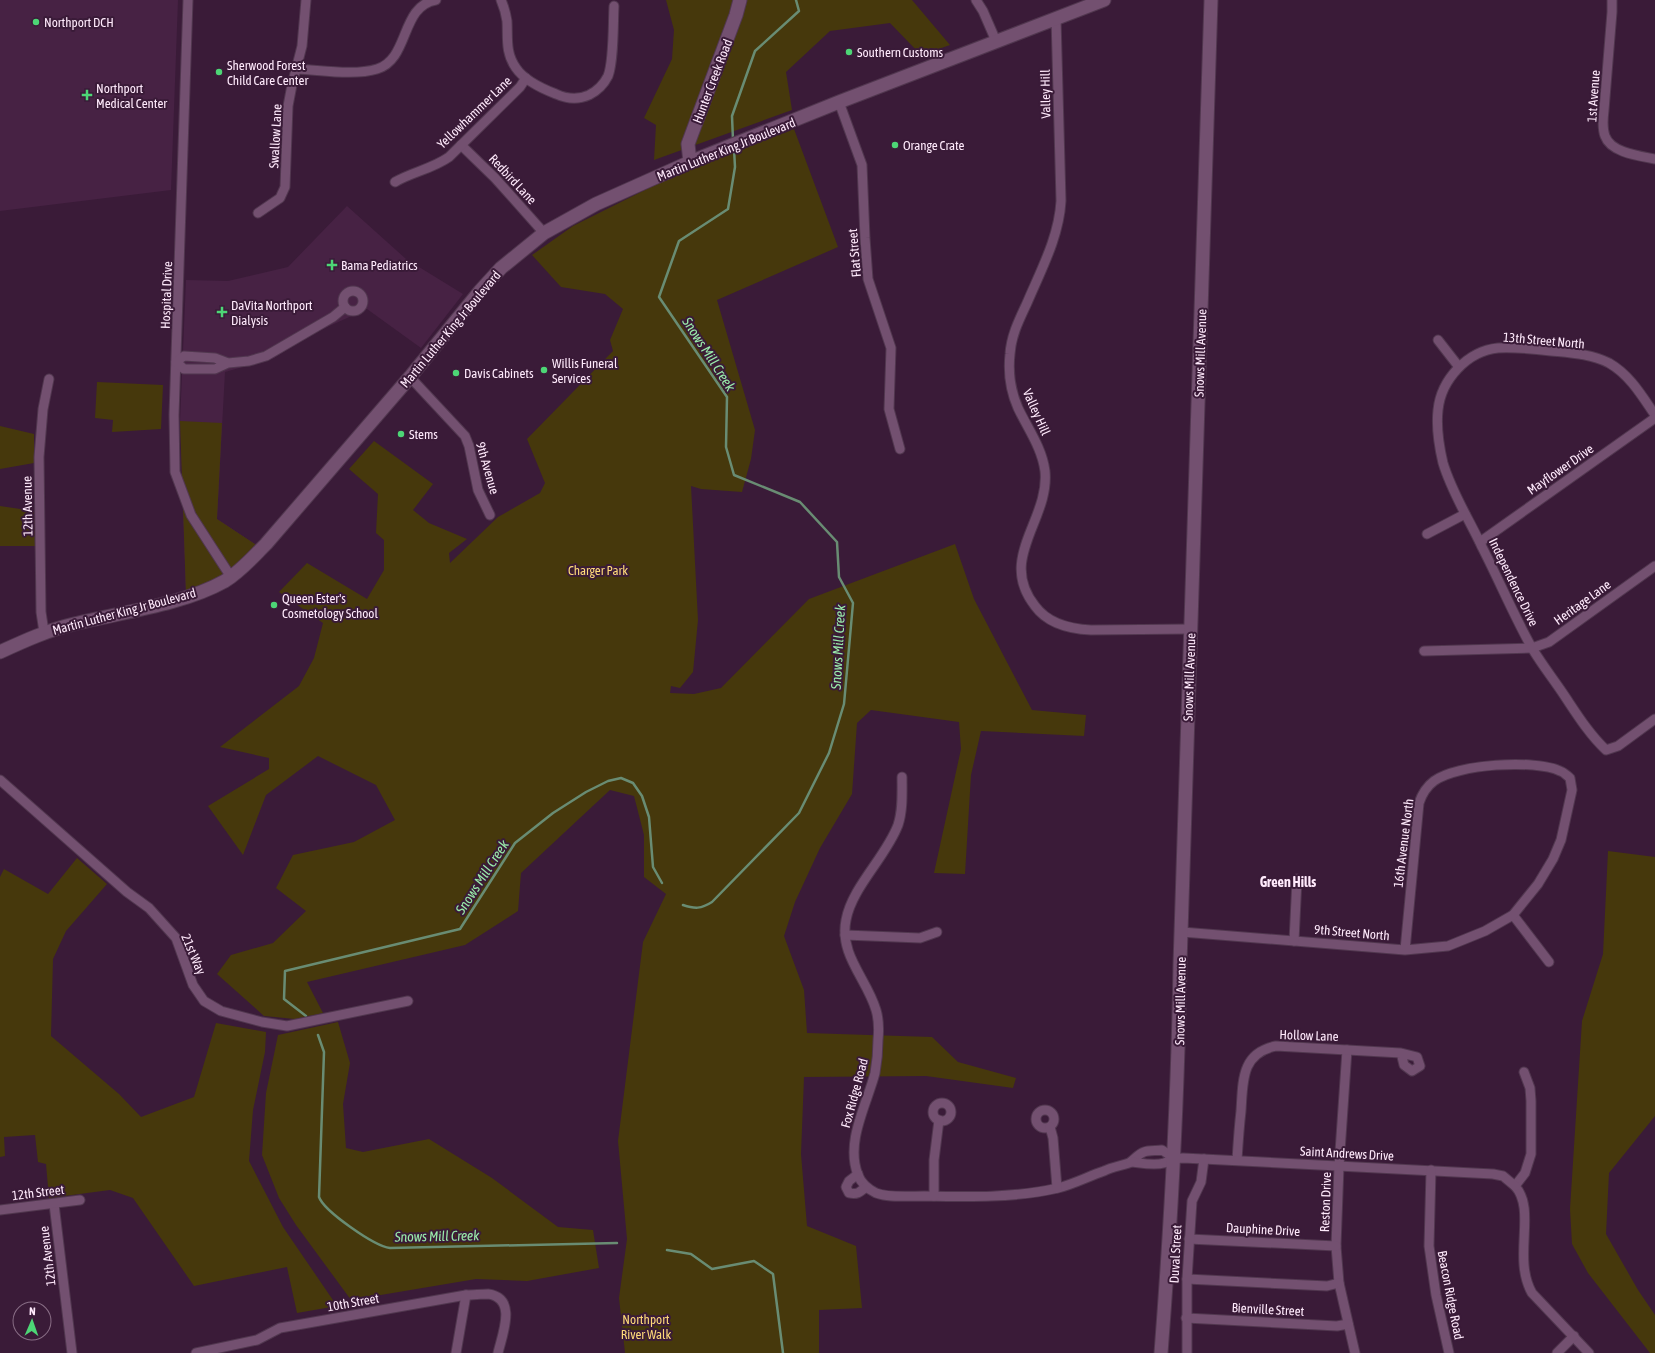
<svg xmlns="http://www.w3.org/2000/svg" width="1655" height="1353" viewBox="0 0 1655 1353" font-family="'Asap Condensed',sans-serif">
<rect width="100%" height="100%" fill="#3a1b38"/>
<!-- built -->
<g fill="#472244">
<path d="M0 0H178L171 190 0 211Z"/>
<path d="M347 206 406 259 463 294 421 348 367 309 314 333 274 358 225 372 217 519 258 546 186 595 180 422 186 280 228 281 288 267Z"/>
</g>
<!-- green -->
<g fill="#46380c">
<path d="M666 0H912L950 45 921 55 890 23 830 31 786 72 792 110 654 160 656 125 644 118 672 59 674 30Z"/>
<path d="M794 129 838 247 717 300 755 430 751 459 742 492 701 489 691 486 698 620 693 672 680 688 671 686 670 693 694 694 721 688 809 599 955 544 974 599 1032 710 1086 715 1084 736 981 731 971 775 965 874 934 873 961 749 959 722 871 710 857 723 852 794 820 848 795 902 784 936 804 990 807 1033 932 1037 958 1062 1016 1078 1013 1088 926 1076 804 1077 801 1154 807 1226 856 1246 862 1308 819 1310V1353H625L619 1298 627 1239 618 1141 643 942 666 894 644 877V835L634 796 610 790 521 873 518 911 465 945 307 982 323 1013 295 1019 264 1016 217 974 231 955 273 943 306 911 276 888 293 855 354 842 395 820 376 785 318 756 266 795 243 855 208 806 269 769V758L220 747 299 686 314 658 323 623 279 592 307 563 367 599 384 570V540L376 533 378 494 349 469 374 441 433 484 413 510 429 523 467 539 449 553 450 563 498 517 540 493 545 483 527 439 613 351 610 340 623 309 605 294 561 287 532 255 573 226 667 179Z"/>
<path d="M97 382 163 385 161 429 112 432 113 420 95 418Z"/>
<path d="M180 421 222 423 217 519 258 546 218 587 186 595Z"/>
<path d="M0 426 34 434V463L0 469Z"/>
<path d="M0 506 34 511 35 546H0Z"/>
<path d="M1608 851 1655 857V1116L1609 1173 1606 1234 1638 1290 1655 1315V1353H1650L1588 1273 1572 1244 1570 1209 1582 1021 1603 954Z"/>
<path d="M77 858 107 884 66 931 53 959 51 1036 119 1094 141 1117 194 1097 216 1023 266 1032 265 1052 253 1110 249 1161 283 1227 337 1306 297 1313 287 1267 194 1286 133 1198 110 1190 49 1198 46 1164 38 1162 35 1135 4 1137 5 1156 0 1157V877L4 869 48 894Z"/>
<path d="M338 1022 350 1063 343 1104 346 1148 363 1152 429 1139 492 1178 558 1227 593 1230 599 1268 527 1281 476 1279 351 1300 296 1225 279 1198 262 1155 266 1093 278 1035Z"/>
</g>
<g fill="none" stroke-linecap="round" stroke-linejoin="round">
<!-- stream -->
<g stroke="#698c73" stroke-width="2.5">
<path d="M733 140 732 116 755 51 799 11 796 0"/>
<path d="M683 905C695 909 701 909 712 902L799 813 829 753 844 704 853 603 839 577 837 542 800 502 734 475 726 447 727 397 659 297 679 241 728 209 735 167 734 149"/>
<path d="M306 1016 284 999 285 971 460 929 515 843 553 813 586 792 608 781 621 778 633 783 642 796 649 817 653 867 662 883"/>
<path d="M318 1035 324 1052 319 1197C324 1211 374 1246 390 1248L617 1243"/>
<path d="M667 1250 691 1254 712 1269 754 1261 773 1274 783 1353"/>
</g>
<!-- street casing -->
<g stroke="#51374f" stroke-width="11">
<g id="street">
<path d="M188 0 174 415 175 472 191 515 231 577"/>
<path d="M501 0C504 7 506 14 507 21 508 37 505 53 516 68 524 80 543 89 556 94 567 99 578 100 589 95 597 91 604 84 608 76 614 61 613 23 614 6"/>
<path d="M976 0 983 11 996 41"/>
<path d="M1612 0V12L1604 110C1603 118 1602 128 1605 136 1611 153 1640 156 1655 159"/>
<path d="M1056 18 1061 201C1059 237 1041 270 1027 303 1019 320 1011 336 1010 354 1008 372 1011 392 1018 408 1028 429 1042 448 1045 471 1050 520 997 558 1035 606 1048 624 1070 629 1091 630L1191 629"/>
<path d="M297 69C321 70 354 76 377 69 410 59 400 6 436 0"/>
<path d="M839 102 862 165 865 238 868 279 891 348 889 409 900 449"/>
<path d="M461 145 495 178 544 233"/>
<path d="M395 182C412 172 432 169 449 157L520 87 526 78"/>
<path d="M258 213 280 198 285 187 288 106 292 85 302 46 306 0"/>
<circle cx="353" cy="301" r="10"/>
<path d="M1438 340 1459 367"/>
<path d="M228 363 215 358 184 356 176 362 184 369H215L228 363 249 361 266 356 333 317 345 307"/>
<path d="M410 377 465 436 469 446 478 490 490 515"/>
<path d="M1655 415C1642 396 1630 375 1609 363 1591 354 1571 353 1551 351 1534 349 1515 347 1498 348 1467 351 1441 380 1438 410 1436 428 1439 446 1443 463 1452 493 1469 519 1482 547 1499 580 1514 616 1532 648 1542 665 1555 681 1566 698 1578 716 1590 735 1606 750L1618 746 1655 719"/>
<path d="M1427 534 1465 514"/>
<path d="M1480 542 1655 418"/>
<path d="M44 632 41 612 39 457 43 409 49 379"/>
<path d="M1424 651 1532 648 1549 642 1655 566"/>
<path d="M902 777C902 793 903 810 898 825 886 857 852 887 846 920 839 955 867 979 876 1010 879 1020 879 1030 878 1040 878 1051 877 1062 875 1073 867 1104 845 1142 858 1175 861 1183 868 1189 876 1193 888 1198 911 1196 924 1196 969 1197 1015 1198 1058 1188 1074 1184 1089 1176 1104 1171 1112 1167 1120 1166 1129 1163 1134 1160 1138 1154 1144 1152 1149 1150 1157 1151 1162 1150L1174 1158"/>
<path d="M0 780 127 892 149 908 176 938 193 985 204 1001 221 1011 262 1022 287 1026 408 1001"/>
<path d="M1513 915 1549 962"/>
<path d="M1182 932 1405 950 1448 946 1485 931 1513 915 1538 884 1553 859 1561 840 1572 790 1570 778C1567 776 1564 772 1560 771 1535 759 1457 764 1434 781 1426 787 1422 794 1419 803L1405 950"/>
<path d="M845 935 920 938 937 932"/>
<path d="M1294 941 1297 879"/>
<path d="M1347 1050 1339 1166 1336 1246 1339 1283 1355 1353"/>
<path d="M1524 1072 1530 1088 1531 1101V1154L1525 1173 1515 1186C1537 1210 1512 1258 1532 1293L1589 1353"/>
<circle cx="942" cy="1112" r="9"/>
<circle cx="1045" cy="1119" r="9"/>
<path d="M1050 1127 1053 1138 1057 1188"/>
<path d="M1237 1160C1238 1144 1239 1128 1241 1111 1243 1081 1241 1053 1276 1046L1401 1053 1417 1057 1420 1066 1412 1071 1404 1065 1401 1053"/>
<path d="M1131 1162C1141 1163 1154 1166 1164 1163 1172 1160 1173 1158 1183 1158L1493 1174 1503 1176 1515 1186"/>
<path d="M1431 1170 1429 1246 1436 1295 1449 1353"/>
<path d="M858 1174 849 1181 846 1187 849 1193C857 1195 860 1192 866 1187"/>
<path d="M934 1196V1160L939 1120"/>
<path d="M54 1204 72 1353"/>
<path d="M0 1210 80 1200"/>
<path d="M1189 1239 1336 1246"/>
<path d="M1187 1279 1327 1286 1339 1283"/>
<path d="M1186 1318 1337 1326 1348 1324"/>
<path d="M196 1353 257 1340 280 1328 466 1295C473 1295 481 1294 488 1294 518 1298 502 1335 498 1353"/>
<path d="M456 1353 466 1295"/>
<path d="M1187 1353V1279L1192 1201 1201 1182 1204 1159"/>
<path d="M1557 1353 1574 1336"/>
</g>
</g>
<!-- secondary casing -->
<g stroke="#51374f" stroke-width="15">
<g id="secondary">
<path d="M690 162 688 144 736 15 740 0"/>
<path d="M0 652C24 641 48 630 74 624 122 612 182 605 225 581 241 571 253 557 266 544L410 377 480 291 501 268 544 233 596 204 690 162 839 102 1104 0"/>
<path d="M1161 1353C1171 1223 1178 1094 1180 964L1211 0"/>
</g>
</g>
<!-- street -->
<use href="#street" stroke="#735070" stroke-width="9"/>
<!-- secondary -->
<use href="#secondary" stroke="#735070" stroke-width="13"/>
</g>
<!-- markers -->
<g fill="#4dd676" stroke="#3a1b38" stroke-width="1.5">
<circle cx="36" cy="22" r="4"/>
<circle cx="849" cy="52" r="4"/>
<circle cx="219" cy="72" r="4"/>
<path d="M85 89h4v4h4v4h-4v4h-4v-4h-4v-4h4z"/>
<circle cx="895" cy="145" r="4"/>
<path d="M330 259h4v4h4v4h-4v4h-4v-4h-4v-4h4z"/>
<path d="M220 306h4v4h4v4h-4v4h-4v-4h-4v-4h4z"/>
<circle cx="544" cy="370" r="4"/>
<circle cx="456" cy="373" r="4"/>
<circle cx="401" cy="434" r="4"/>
<circle cx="274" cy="605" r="4"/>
</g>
<g text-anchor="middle" stroke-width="4" stroke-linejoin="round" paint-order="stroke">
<!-- poi labels -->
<g font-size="13" fill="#ffeafc" stroke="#3a1b38" text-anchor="start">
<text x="44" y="27">Northport DCH</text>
<text x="857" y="57">Southern Customs</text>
<text x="227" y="70">Sherwood Forest<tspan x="227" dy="15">Child Care Center</tspan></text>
<text x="96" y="93">Northport<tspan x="96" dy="15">Medical Center</tspan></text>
<text x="903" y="150">Orange Crate</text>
<text x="341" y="270">Bama Pediatrics</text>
<text x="231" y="310">DaVita Northport<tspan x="231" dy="15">Dialysis</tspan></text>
<text x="552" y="368">Willis Funeral<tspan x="552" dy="15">Services</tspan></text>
<text x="464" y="378">Davis Cabinets</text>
<text x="409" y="439">Stems</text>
<text x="282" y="603">Queen Ester's<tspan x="282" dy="15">Cosmetology School</tspan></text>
</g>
<!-- street labels -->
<g font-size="13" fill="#ffeafc" stroke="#3a1b38">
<text transform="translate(712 81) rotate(-69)" y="5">Hunter Creek Road</text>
<text transform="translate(1045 94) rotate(-91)" y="5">Valley Hill</text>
<text transform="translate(1593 96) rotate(-86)" y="5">1st Avenue</text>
<text transform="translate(474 112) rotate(-44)" y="5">Yellowhammer Lane</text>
<text transform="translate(275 136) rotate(-87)" y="5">Swallow Lane</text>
<text transform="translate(726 149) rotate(-22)" y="5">Martin Luther King Jr Boulevard</text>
<text transform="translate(513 179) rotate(47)" y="5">Redbird Lane</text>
<text transform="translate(854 253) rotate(-95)" y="5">Flat Street</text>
<text transform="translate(166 295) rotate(-88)" y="5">Hospital Drive</text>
<text transform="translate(450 329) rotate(-50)" y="5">Martin Luther King Jr Boulevard</text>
<text transform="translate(1544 340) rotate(5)" y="5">13th Street North</text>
<text transform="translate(1200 353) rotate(-88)" y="5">Snows Mill Avenue</text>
<text transform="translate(1037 412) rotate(66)" y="5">Valley Hill</text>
<text transform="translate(488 468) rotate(74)" y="5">9th Avenue</text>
<text transform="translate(1560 469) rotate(-35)" y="5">Mayflower Drive</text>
<text transform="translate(27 506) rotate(-91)" y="5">12th Avenue</text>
<text transform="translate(1514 582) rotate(64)" y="5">Independence Drive</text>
<text transform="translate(1582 602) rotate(-36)" y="5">Heritage Lane</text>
<text transform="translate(124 611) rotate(-15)" y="5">Martin Luther King Jr Boulevard</text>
<text transform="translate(1189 677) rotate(-88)" y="5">Snows Mill Avenue</text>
<text transform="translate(1403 843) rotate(-83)" y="5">16th Avenue North</text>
<text transform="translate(1352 932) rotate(5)" y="5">9th Street North</text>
<text transform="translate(194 954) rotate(67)" y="5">21st Way</text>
<text transform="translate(1180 1001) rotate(-89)" y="5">Snows Mill Avenue</text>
<text transform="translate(1309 1035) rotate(2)" y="5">Hollow Lane</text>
<text transform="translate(854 1093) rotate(-75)" y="5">Fox Ridge Road</text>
<text transform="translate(1347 1153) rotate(3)" y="5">Saint Andrews Drive</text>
<text transform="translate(38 1192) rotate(-7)" y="5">12th Street</text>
<text transform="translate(1325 1202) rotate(-88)" y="5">Reston Drive</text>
<text transform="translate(1263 1229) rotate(3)" y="5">Dauphine Drive</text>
<text transform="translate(1175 1254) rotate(-87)" y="5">Duval Street</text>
<text transform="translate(47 1256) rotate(-97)" y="5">12th Avenue</text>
<text transform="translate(1451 1295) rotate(79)" y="5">Beacon Ridge Road</text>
<text transform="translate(353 1302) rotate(-10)" y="5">10th Street</text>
<text transform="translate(1268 1309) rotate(3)" y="5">Bienville Street</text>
</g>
<!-- park labels -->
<g font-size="13" fill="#feda79" stroke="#3a1b38">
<text x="598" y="575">Charger Park</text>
<text x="646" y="1324">Northport<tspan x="646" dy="15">River Walk</tspan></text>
</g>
<!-- water labels -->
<g font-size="14" font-style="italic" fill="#9aedab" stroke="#3a1b38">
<text transform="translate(709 354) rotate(57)" y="5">Snows Mill Creek</text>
<text transform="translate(838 647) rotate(-87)" y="5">Snows Mill Creek</text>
<text transform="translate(482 877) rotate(-57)" y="5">Snows Mill Creek</text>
<text transform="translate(437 1236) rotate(-1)" y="5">Snows Mill Creek</text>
</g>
<!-- neighbourhood labels -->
<g font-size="14" font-weight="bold" fill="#ffeafc" stroke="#3a1b38">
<text x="1288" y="887">Green Hills</text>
</g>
</g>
<!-- north arrow -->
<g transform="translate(32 1321) rotate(2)"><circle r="19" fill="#3a1b38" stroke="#896e86"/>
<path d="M0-3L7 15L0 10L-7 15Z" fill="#4dd676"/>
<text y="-6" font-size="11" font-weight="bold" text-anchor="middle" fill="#ffeafc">N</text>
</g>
</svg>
